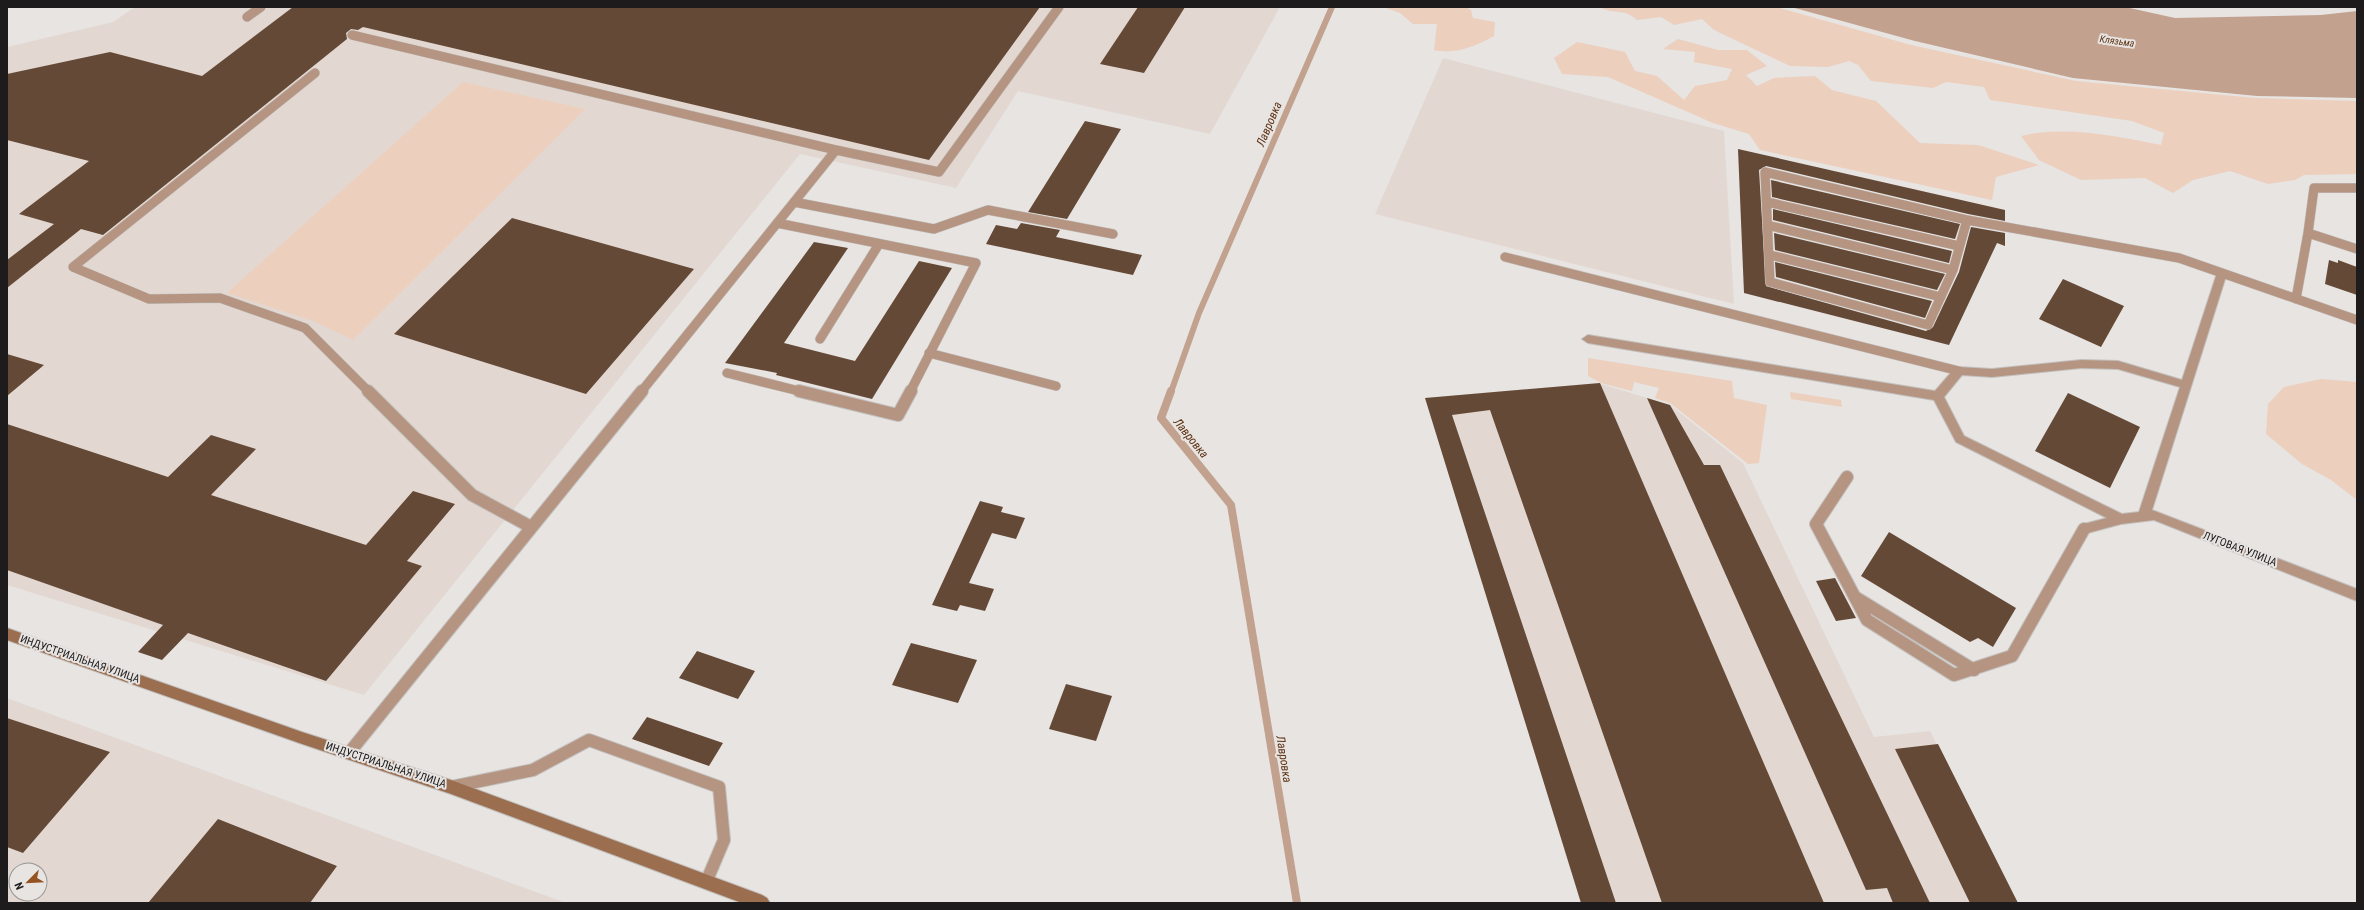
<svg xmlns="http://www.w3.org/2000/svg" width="2364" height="910" viewBox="0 0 2364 910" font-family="'Roboto Condensed',sans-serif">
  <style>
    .built { fill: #e2d8d1; fill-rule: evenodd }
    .green { fill: #eccfbd }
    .water { fill: #c2a18e }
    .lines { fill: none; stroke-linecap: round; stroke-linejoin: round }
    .stream-far1 { stroke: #c2a18e; stroke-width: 6 }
    .stream { stroke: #c2a18e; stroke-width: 8 }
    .building { fill: #654937 }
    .lane-far1-casing { stroke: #c3c0be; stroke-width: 10 }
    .lane-casing { stroke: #c3c0be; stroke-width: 14 }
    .street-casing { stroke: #c3c0be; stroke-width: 2 }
    .secondary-casing { stroke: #c3c0be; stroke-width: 2 }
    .lane-far1 { stroke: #b59581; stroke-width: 9 }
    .lane { stroke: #b59581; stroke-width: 12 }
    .street { fill: #b59581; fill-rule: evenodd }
    .secondary { fill: #9c6e50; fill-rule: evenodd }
    .labels { text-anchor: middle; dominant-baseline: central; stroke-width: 4; stroke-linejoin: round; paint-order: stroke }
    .far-water-label { font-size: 10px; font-style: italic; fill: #5e3213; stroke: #e7e4e2 }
    .street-label { font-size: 11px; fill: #1d1b1b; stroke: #e7e4e2 }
    .water-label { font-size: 12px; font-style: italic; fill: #5e3213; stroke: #e7e4e2 }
  </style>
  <rect width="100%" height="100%" fill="#e7e4e2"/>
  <path class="built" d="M 135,7 L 1280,7 L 1210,134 L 1018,91 L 956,188 L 800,154 L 364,695 L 7,585 L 7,47 L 113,22 Z
    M 1443,58 L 1724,131 L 1734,304 L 1375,214 Z
    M 1598,383 L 1670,405 L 1743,463 L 1874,737 L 1930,731 L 2018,903 L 1581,903 L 1425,398 Z
    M 7,698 L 566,903 L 7,903 ZM 16,870 L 40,870 L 40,894 L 16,894 Z"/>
  <path class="green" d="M 1383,7 L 1466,7 L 1471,10 L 1473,18 L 1495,22 L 1494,36 C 1476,46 1454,55 1434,50 L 1437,24 L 1413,24 L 1400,13 Z
    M 1599,7 L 1776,7 L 1911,45 L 2076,81 L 2255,98 L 2357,101 L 2357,174 L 2304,175 L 2295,180 L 2268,184 L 2230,171 L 2193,180 L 2173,193 L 2145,178 L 2081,180 L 2039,160 L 2021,136 C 2067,125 2116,136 2161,145 L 2164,133 L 2132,121 L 1990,100 L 1984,87 L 1946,82 L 1933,88 L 1871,81 L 1858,65 L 1849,61 L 1828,67 L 1790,66 L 1714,30 L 1702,19 L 1674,25 L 1661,17 L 1637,20 C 1624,8 1615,15 1599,7 Z
    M 1678,39 L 1718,50 L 1747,50 L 1767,66 L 1746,75 L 1757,86 L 1774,78 L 1815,76 L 1832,90 L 1876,101 L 1920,143 L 1978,145 L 2039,165 L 1996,177 L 1992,200 L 1760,150 L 1749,134 L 1713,123 L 1608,77 L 1562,74 L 1554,58 L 1577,42 L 1625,52 L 1635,71 L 1657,76 L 1684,100 L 1695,86 L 1727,80 L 1732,69 L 1694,62 L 1695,52 L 1663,49 Z
    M 463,82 L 585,109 L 353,340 L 316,322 L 227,293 Z
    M 1588,358 L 1732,381 L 1734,398 L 1767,405 L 1759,463 L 1748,464 L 1670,403 L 1655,398 L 1659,388 L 1634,382 L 1632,391 L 1601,383 L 1588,376 Z
    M 2321,379 L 2357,382 L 2357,500 L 2331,480 L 2302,464 L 2266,434 L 2268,404 L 2284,387 Z
    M 1790,392 L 1841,400 L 1842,407 L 1791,399 Z"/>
  <path class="water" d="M 1791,7 L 2125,7 L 2175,18 L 2321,15 L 2357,11 L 2357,98 L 2257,96 L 2073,78 L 1915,41 Z"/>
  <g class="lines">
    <path class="stream-far1" d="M 1171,392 L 1199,313 L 1332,7"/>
    <path class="stream" d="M 1171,391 L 1161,418 L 1231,505 L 1297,903"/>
  </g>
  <path class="building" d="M 293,7 L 1040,7 L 929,160 L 363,27 L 358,30 L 351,29 L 346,33 L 347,39 L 103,235 L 81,229 L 7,288 L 7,260 L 54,224 L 19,214 L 89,161 L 7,140 L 7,74 L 110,52 L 202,76 Z
    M 1138,7 L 1185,7 L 1144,73 L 1100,64 Z
    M 1085,121 L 1121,129 L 1067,219 L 1028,212 Z
    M 1738,149 L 2005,210 L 2005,221 L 1968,214 L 1766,166 L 1759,170 L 1766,286 L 1926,331 L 1933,327 L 1959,272 L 1971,227 L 2005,233 L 2005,246 L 1997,243 L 1949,345 L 1744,293 Z
    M 1771,180 L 1960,224 L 1955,239 L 1772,197 Z
    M 1773,209 L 1952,251 L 1949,263 L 1773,220 Z
    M 512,218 L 694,269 L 586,394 L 394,334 Z
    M 1021,223 L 1060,230 L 1056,237 L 1142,255 L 1133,275 L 986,244 L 996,225 L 1017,229 Z
    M 1774,233 L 1945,274 L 1937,290 L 1775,250 Z
    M 814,242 L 848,248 L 784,343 L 855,361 L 919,261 L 952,268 L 872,399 L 776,375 L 777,373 L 725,363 Z
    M 2329,260 L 2338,263 L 2338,260 L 2357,267 L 2357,295 L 2325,284 Z
    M 1775,262 L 1932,301 L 1925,318 L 1776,277 Z
    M 2063,279 L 2124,306 L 2101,347 L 2039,319 Z
    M 7,354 L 44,365 L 7,396 Z
    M 1600,383 L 1824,903 L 1662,903 L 1490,410 L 1452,415 L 1616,903 L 1581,903 L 1425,398 Z
    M 2068,393 L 2140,427 L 2110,488 L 2035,451 Z
    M 1647,398 L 1670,405 L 1704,465 L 1720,465 L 1930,903 L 1893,903 L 1887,888 L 1866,890 Z
    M 7,424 L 168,477 L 211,435 L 256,449 L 211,495 L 366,545 L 413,491 L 455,504 L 407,561 L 422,566 L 326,681 L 188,633 L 162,660 L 138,652 L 163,625 L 7,570 Z
    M 980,501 L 1003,507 L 1001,512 L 1025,518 L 1016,539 L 992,533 L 969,583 L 994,589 L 985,611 L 960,605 L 957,611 L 932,605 Z
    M 1889,532 L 2016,608 L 1993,647 L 1978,638 L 1970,642 L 1861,576 Z
    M 1835,578 L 1856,618 L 1836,621 L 1816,581 Z
    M 911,643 L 977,660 L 958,703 L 892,685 Z
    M 697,651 L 755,671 L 738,699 L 679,678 Z
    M 1066,684 L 1112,696 L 1096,741 L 1049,729 Z
    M 647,717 L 723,743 L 709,766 L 632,739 Z
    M 7,718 L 110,752 L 23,853 L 7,847 Z
    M 1938,744 L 2018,903 L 1970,903 L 1895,749 Z
    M 218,819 L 337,866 L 310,903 L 148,903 Z"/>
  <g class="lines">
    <g class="lane-far1-casing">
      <path id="lane-far1" d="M 247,17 L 261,7
        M 352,35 L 836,150
        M 315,73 L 73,267 L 149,299 L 220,298 L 305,328 L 369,392
        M 1765,172 L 1967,220 L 1953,270 L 1928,325 L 1770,282 Z
        M 794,202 L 934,229 L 988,210 L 1113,234
        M 1767,202 L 1959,246
        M 1967,220 L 2179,258 L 2357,320
        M 777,223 L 976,263 L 910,392
        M 1767,225 L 1953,270
        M 2308,233 L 2314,188 L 2357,188
        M 1770,255 L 1941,297
        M 1505,257 L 1959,371
        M 2296,299 L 2308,233 L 2357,249
        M 820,339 L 879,244
        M 929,353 L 1056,386
        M 727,373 L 803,392
        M 641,392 L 836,150 L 939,172 L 1059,7"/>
    </g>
    <g class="lane-casing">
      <path id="lane" d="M 368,391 L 472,495 L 531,527
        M 799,391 L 898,415 L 911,391
        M 1847,477 L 1816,524 L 1867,620 L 1954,675 L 2012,656 L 2084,529
        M 1855,597 L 1974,670
        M 349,753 L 642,391
        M 451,787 L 533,770 L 589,740 L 719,787 L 724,840 L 707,880"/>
    </g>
    <g class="street-casing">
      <path id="street" d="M 2222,269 L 2227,273 L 2152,510 L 2357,589 L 2357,601 L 2154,520 L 2121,524 L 2084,534 L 2080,533 L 2078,529 L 2080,525 L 2107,518 L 1956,442 L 1934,400 L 1588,343 L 1582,339 L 1588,335 L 1935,391 L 1955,368 L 1959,367 L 1992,369 L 2081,360 L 2118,361 L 2182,380 L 2217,273 ZM 2081,368 L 2118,369 L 2180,387 L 2139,512 L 2122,514 L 1964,436 L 1944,397 L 1962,375 L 1992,377 Z"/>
    </g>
    <g class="secondary-casing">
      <path id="secondary" d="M 7,628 L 302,732 L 451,780 L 762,895 L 767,898 L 770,903 L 742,903 L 451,794 L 302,744 L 7,640 Z"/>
    </g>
    <use href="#lane-far1" class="lane-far1"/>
    <use href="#lane" class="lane"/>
    <use href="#street" class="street"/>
    <use href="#secondary" class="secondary"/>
  </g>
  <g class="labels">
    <g class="far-water-label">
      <text transform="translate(2117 41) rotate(8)">Клязьма</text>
    </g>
    <g class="street-label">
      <text transform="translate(2240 549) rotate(21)">ЛУГОВАЯ УЛИЦА</text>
      <text transform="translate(80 659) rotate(19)">ИНДУСТРИАЛЬНАЯ УЛИЦА</text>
      <text transform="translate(386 765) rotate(18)">ИНДУСТРИАЛЬНАЯ УЛИЦА</text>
    </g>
    <g class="water-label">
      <text transform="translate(1269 124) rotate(-67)">Лавровка</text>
      <text transform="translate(1191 438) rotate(51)">Лавровка</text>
      <text transform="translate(1284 759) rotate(81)">Лавровка</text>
    </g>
  </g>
  <rect width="2364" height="910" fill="none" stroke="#1d1b1b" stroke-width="16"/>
  <g transform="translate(28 882) rotate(246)"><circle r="19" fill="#e7e4e2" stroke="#969492"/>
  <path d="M0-3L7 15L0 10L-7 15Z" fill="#955322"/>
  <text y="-6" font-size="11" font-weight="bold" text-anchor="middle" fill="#1d1b1b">N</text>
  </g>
</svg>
